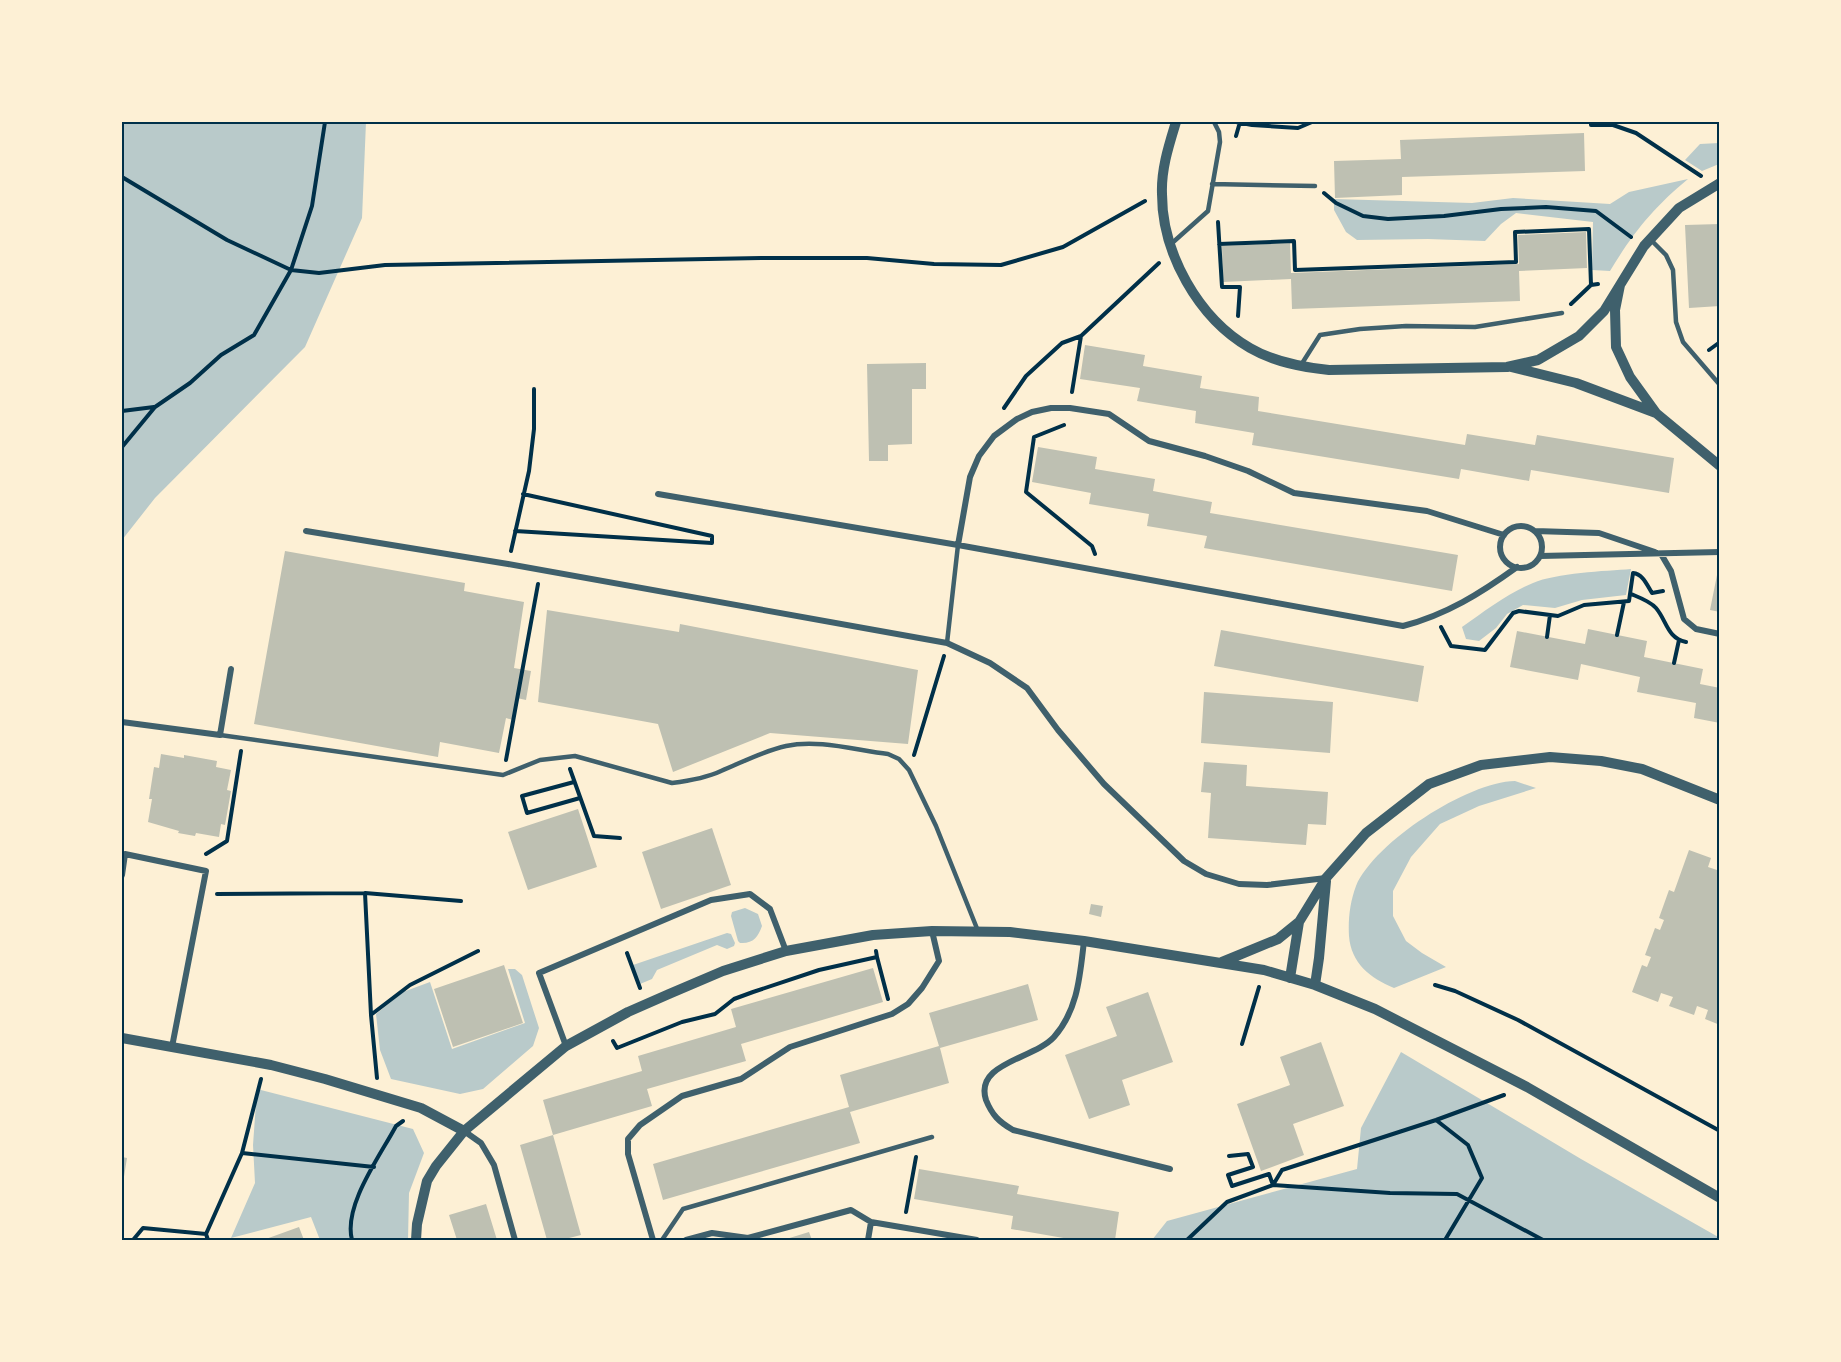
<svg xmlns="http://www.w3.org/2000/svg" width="1841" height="1362" viewBox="0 0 1841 1362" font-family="'DM Sans',sans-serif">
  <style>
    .green { fill: #b9caca }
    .building { fill: #bec0b2 }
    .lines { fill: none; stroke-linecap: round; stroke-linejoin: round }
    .path { stroke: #003049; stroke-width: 4 }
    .service { stroke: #3f606c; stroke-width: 4.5 }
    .minor { stroke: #3f606c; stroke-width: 6 }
    .tertiary { stroke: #3f606c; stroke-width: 10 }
    .neatline { fill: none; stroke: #003049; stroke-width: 2 }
  </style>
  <rect width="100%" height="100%" fill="#fdf0d5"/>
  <path class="green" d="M 122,122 L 366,122 L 362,218 L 305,347 L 155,498 L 122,540 Z
    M 1719,143 L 1719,164 L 1702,171 L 1685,160 L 1700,144 Z
    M 1688,179 C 1653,208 1633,233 1610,271 L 1592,270 L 1593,222 L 1516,213 L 1501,224 L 1485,241 L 1428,239 L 1357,240 L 1346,232 L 1334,210 L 1334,199 L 1472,203 L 1513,198 L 1610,204 L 1629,192 Z
    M 1631,569 L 1626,595 L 1582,600 L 1555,608 L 1523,605 L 1507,614 L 1496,628 L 1479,641 L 1466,639 L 1462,627 C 1485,611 1508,593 1533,583 C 1556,573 1605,571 1631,569 Z
    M 1515,781 L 1536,788 L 1479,806 L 1440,824 L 1411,857 L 1393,891 L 1393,916 L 1406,941 L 1422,953 L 1446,967 L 1394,988 C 1370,978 1351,963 1349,936 C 1348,919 1350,902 1356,886 C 1375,842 1467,782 1515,781 Z
    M 745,908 L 758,914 L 762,926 C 758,937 753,944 740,943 L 738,941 L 731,916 L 732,912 Z
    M 727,933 L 731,934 L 735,943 L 734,946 L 727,949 L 717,945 L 657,970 L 652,979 L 640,984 L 633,965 Z
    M 508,969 L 515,969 L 522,975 L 539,1028 L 533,1046 L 483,1089 L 460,1094 L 391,1079 L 380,1050 L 376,1014 L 403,992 L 430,982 L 452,1049 L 525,1023 Z
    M 1401,1052 L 1581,1159 L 1720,1238 L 1719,1240 L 1152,1240 L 1167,1221 L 1357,1169 L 1361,1128 Z
    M 257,1089 L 413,1129 L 424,1153 L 409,1193 L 408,1240 L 320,1240 L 311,1217 L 231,1238 L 255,1183 L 253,1145 Z"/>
  <path class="building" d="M 1584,133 L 1585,171 L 1402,177 L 1402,195 L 1335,198 L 1334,161 L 1401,159 L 1400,140 Z
    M 1720,224 L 1720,306 L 1689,308 L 1685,225 Z
    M 1586,232 L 1587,268 L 1519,271 L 1520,301 L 1292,309 L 1291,279 L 1223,282 L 1222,246 L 1290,243 L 1291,273 L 1519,264 L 1518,235 Z
    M 1085,345 L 1145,355 L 1143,366 L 1202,376 L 1200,388 L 1259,397 L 1258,411 L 1465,445 L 1467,434 L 1535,445 L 1537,435 L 1674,458 L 1669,493 L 1531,470 L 1529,481 L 1461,469 L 1459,479 L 1252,445 L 1254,433 L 1195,423 L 1196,411 L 1137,401 L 1140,388 L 1080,379 Z
    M 926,363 L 926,389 L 912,389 L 912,444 L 888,445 L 888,461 L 869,461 L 867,364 Z
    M 1038,447 L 1097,457 L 1095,469 L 1155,479 L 1153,491 L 1212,502 L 1210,513 L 1458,555 L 1452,591 L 1204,548 L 1207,536 L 1147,526 L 1149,514 L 1089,504 L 1091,493 L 1032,482 Z
    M 285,551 L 465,583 L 464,591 L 524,602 L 514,668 L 531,671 L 526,700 L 517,698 L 513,720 L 506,718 L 499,753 L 440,742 L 438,757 L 254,724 Z
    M 1717,575 L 1720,575 L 1720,612 L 1710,610 Z
    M 547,610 L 679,632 L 680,624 L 918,670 L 908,744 L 770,733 L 673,772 L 658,724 L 538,702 Z
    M 1588,629 L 1647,641 L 1644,657 L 1703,669 L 1700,684 L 1720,688 L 1720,723 L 1694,718 L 1696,703 L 1637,692 L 1640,677 L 1581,664 L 1578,680 L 1510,667 L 1517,631 L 1585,644 Z
    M 1221,630 L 1424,666 L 1418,702 L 1214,666 Z
    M 1204,692 L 1333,702 L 1330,753 L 1201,743 Z
    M 161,754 L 184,758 L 184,755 L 217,761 L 216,767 L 231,770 L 227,790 L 231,791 L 225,825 L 221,824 L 219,837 L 196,833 L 195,836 L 178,833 L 179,831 L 148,822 L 152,799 L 149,799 L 154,767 L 159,768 Z
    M 1204,762 L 1247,765 L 1246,786 L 1328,792 L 1326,825 L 1308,824 L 1306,845 L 1208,838 L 1211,793 L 1201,792 Z
    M 578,809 L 597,867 L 528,890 L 508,832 Z
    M 712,828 L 731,885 L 661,909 L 642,852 Z
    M 1689,850 L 1711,858 L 1708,867 L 1720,871 L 1720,1025 L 1705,1019 L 1708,1010 L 1697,1006 L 1694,1015 L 1669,1006 L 1673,997 L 1661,993 L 1658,1002 L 1632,992 L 1642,965 L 1647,967 L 1651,957 L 1645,955 L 1655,928 L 1660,930 L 1664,920 L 1659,918 L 1669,890 L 1674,892 Z
    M 1091,904 L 1103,906 L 1101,917 L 1089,914 Z
    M 504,965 L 523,1023 L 453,1047 L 434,989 Z
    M 873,968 L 883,1002 L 741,1044 L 746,1061 L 647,1089 L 652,1106 L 553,1135 L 543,1100 L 642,1071 L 638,1056 L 736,1027 L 731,1009 Z
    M 1028,984 L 1038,1020 L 940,1048 L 949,1083 L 850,1112 L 860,1143 L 663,1200 L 653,1164 L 849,1107 L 840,1075 L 939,1046 L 929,1013 Z
    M 1148,992 L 1173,1062 L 1122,1080 L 1130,1105 L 1089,1119 L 1065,1055 L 1117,1036 L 1106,1007 Z
    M 1321,1042 L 1344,1106 L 1293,1124 L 1304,1155 L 1261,1171 L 1237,1104 L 1290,1085 L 1280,1057 Z
    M 553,1135 L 581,1235 L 561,1240 L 547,1240 L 520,1145 Z
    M 122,1157 L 127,1158 L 123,1183 L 122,1183 Z
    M 919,1169 L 1019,1186 L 1017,1194 L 1119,1212 L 1115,1240 L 1075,1240 L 1011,1229 L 1013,1216 L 914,1199 Z
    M 486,1204 L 497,1240 L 457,1240 L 449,1215 Z
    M 299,1227 L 304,1240 L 263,1240 Z
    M 809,1232 L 812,1240 L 783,1240 Z"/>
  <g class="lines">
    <path class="path" d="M 1236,122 L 1252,125 L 1298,128 L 1312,122
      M 1591,122 L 1591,125 L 1613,125 L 1636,133 L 1701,176
      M 1236,136 L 1240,122
      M 122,177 L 227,240 L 291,270 L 319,273 L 385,265 L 761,258 L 867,258 L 934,264 L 1001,265 L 1063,247 L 1145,201
      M 1324,193 L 1336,203 L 1363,216 L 1388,219 L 1444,216 L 1501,209 L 1546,207 L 1596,211 L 1631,237
      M 1218,222 L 1222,287 L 1240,287 L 1238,316
      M 1219,244 L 1294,241 L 1295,270 L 1516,262 L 1515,232 L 1589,229 L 1591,285
      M 1571,304 L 1591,285 L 1598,284
      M 1709,350 L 1720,342
      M 1072,392 L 1081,336
      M 1004,408 L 1026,376 L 1062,343 L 1081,336 L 1159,263
      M 122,411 L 154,407
      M 1064,425 L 1034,437 L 1026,492 L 1092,546 L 1095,554
      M 122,447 L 155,407 L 190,383 L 221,355 L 254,335 L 291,270 L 312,206 L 325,122
      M 515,531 L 712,543 L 712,536 L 523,494
      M 511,551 L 529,471 L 534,429 L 534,389
      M 1631,594 C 1638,597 1650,601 1656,608 C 1667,621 1667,638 1686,642
      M 1441,627 L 1451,646 L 1485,650 L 1513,613 L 1519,611 L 1558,616 L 1584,605 L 1629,601 L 1633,573 C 1643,574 1647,585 1652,593 L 1663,591
      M 1617,635 L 1624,602
      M 1547,637 L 1550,615
      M 1674,663 L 1679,640
      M 914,755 L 944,656
      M 506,760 L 538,584
      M 570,769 L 594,836 L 620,838
      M 574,782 L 522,796 L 527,813 L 580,798
      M 206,854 L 227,841 L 241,751
      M 365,893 L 371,1015 L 377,1078
      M 217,894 L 365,893 L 461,901
      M 627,953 L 640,988
      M 877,957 L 888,999
      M 1435,985 L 1455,991 L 1518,1020 L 1720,1131
      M 372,1014 L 410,985 L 478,951
      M 613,1041 L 617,1048 L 682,1022 L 715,1014 L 734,999 L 753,992 L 819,970 L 877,957 L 876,951
      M 1242,1044 L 1259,987
      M 1436,1120 L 1468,1145 L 1482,1178 L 1445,1240
      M 242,1153 L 374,1167
      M 1229,1156 L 1248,1154 L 1253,1167 L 1228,1175 L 1232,1186 L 1269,1174 L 1273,1185 L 1390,1193 L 1457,1194 L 1543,1240
      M 906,1212 L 916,1157
      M 206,1234 L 242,1153 L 261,1079
      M 133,1240 L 143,1228 L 206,1234 L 208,1240
      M 352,1240 C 343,1206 380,1156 396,1126 L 403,1121
      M 1187,1240 L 1227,1202 L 1273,1185 L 1282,1170 L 1436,1120 L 1504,1095"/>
    <path class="service" d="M 1212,184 L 1315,186
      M 1650,239 L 1666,255 L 1673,270 L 1676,322 L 1683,342 L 1720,385
      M 1171,244 L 1208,211 L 1220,142 L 1219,132 L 1214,122
      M 1301,365 L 1320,335 L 1360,329 L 1406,326 L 1475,327 L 1562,313
      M 947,643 L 958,545
      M 220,735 L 503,775 L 540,760 L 575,756 L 672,783 C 688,781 706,778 721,771 C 743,762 763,751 786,746 C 818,739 855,750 888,754 L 899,759 L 909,770 L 936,826 L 978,931
      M 662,1240 L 683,1209 L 932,1137"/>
    <path class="minor" d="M 658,494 L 958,545 L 1403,626 C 1446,615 1481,593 1517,567
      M1500 547a21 21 0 1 1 42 0a21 21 0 1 1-42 0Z
      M 306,531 L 508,564 L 947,643 L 990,663 L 1027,688 L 1058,730 L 1104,784 L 1184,861 L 1206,874 L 1239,884 L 1267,885 L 1326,878
      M 1535,531 L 1599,533 L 1655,552
      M 958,545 L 970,477 L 979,456 L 994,436 L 1017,419 L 1032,412 L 1051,408 L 1070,408 L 1109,414 L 1149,441 L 1205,456 L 1248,471 L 1294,493 L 1427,511 L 1504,535
      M 1661,554 L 1671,571 L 1684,619 L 1696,629 L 1720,634
      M 1540,556 L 1720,552
      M 122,722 L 220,735 L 231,669
      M 122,875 L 125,854 L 206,871 L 172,1047
      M 1084,941 C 1080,975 1078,1010 1054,1037 C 1034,1059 974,1063 986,1100 C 992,1115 999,1122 1013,1130 L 1170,1169
      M 566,1046 L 539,973 L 711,900 L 750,894 L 770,909 L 786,951
      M 464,1131 L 481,1143 L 494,1165 L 515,1240
      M 653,1240 L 628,1154 L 628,1139 L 640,1125 L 682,1096 L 741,1079 L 790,1047 L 892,1014 L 908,1004 L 922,988 L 939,961 L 932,931
      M 686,1240 L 712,1233 L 748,1238 L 851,1210 L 871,1222 L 977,1240
      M 868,1240 L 871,1222"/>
    <path class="tertiary" d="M 1176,122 C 1169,145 1161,169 1162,194 C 1162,253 1198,318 1250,348 C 1274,362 1302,367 1329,370 L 1507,367 L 1538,360 L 1579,336 L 1604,311 L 1620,285
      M 1720,183 L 1679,208 L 1644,246 L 1620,285 L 1615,310 L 1616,347 L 1630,377 L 1656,413 L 1720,466
      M 1511,367 L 1576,383 L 1656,413
      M 1222,962 L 1278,939 L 1299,922 L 1326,878 L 1366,833 L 1429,784 L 1481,765 L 1550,757 L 1601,761 L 1642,769 L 1720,800
      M 1290,978 L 1299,922
      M 1315,985 L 1319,958 L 1326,881
      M 122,1038 L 271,1065 L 325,1079 L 421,1108 L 464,1131
      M 416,1240 L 417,1224 L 427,1181 L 436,1166 L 464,1131 L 566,1046 L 628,1012 L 669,994 L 723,971 L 786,951 L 873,935 L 932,931 L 1010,932 L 1084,941 L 1264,970 L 1315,985 L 1375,1009 L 1527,1087 L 1720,1198"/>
  </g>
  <rect width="1841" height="1362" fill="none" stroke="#fdf0d5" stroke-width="246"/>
  <rect x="123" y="123" width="1595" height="1116" class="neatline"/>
</svg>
